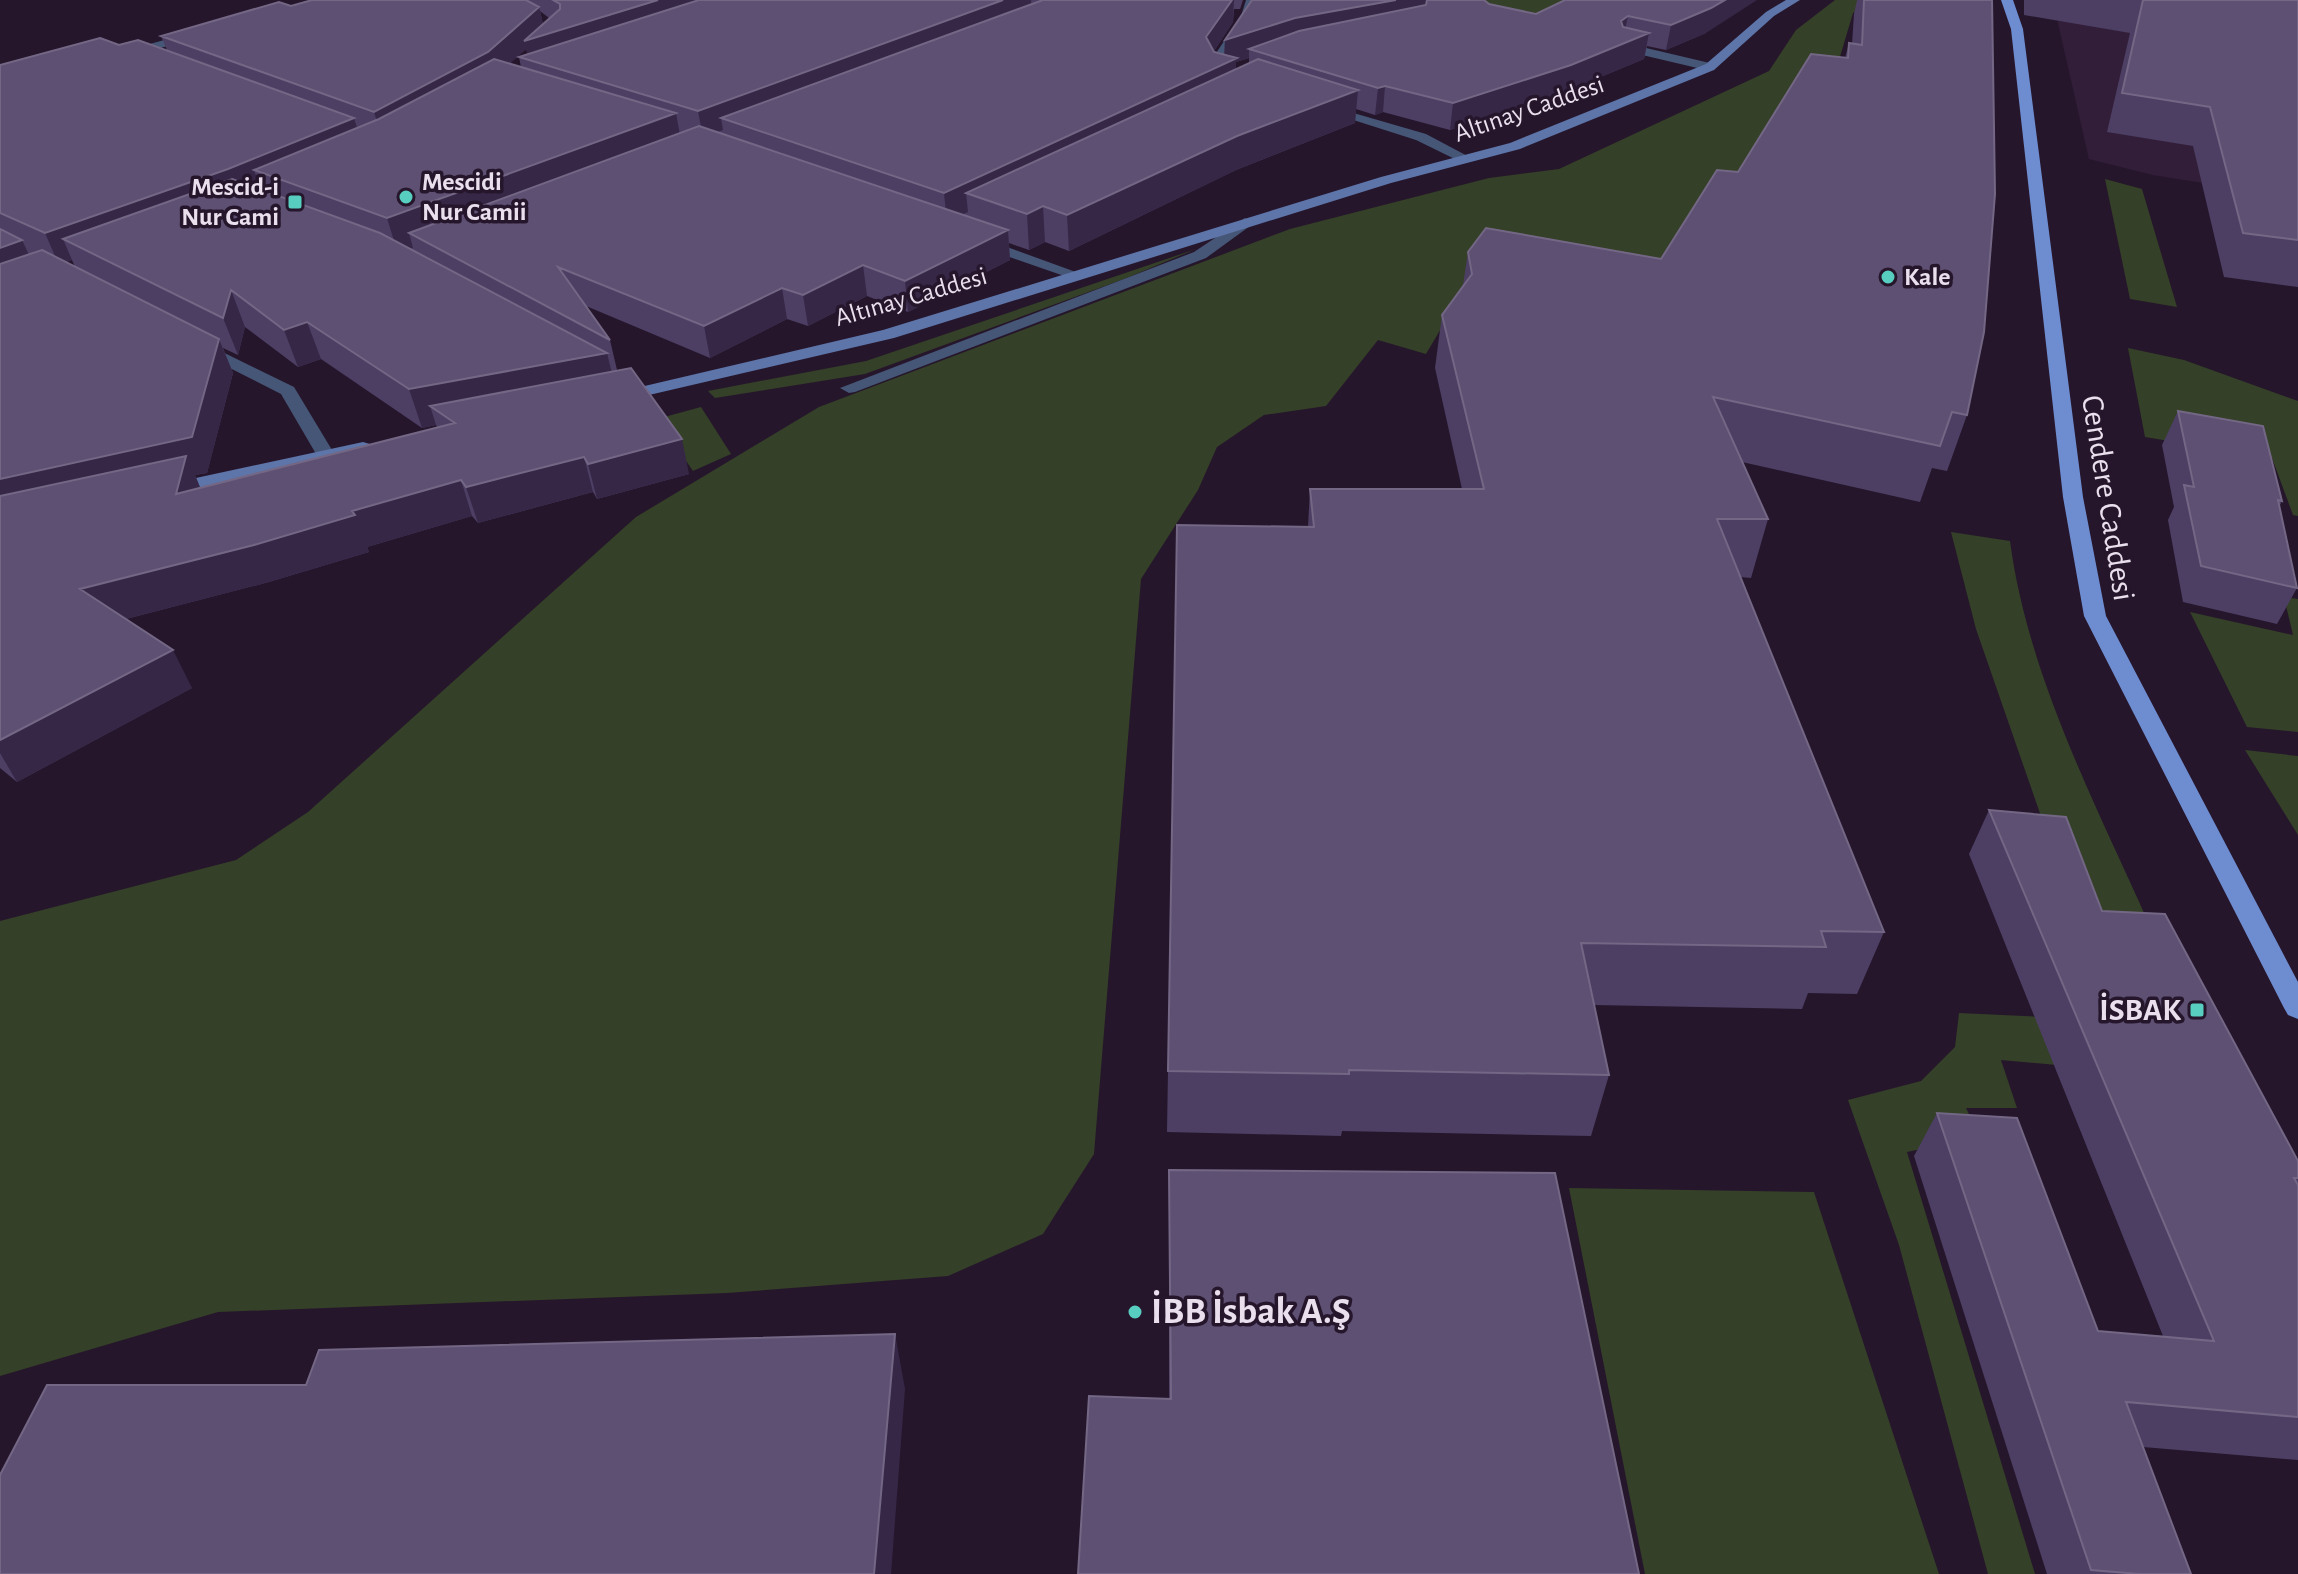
<svg xmlns="http://www.w3.org/2000/svg" width="2298" height="1574" viewBox="0 0 2298 1574" font-family="'Alegreya Sans',sans-serif">
  <style>
    .built { fill: #321e39 }
    .green { fill: #344027 }
    .lines { fill: none; stroke-linecap: round; stroke-linejoin: round }
    .street { fill: #465676; fill-rule: evenodd }
    .secondary { fill: #5d75a9; fill-rule: evenodd }
    .primary { fill: #6e8dd0; fill-rule: evenodd }
    .wall { fill: #4c3f63; fill-rule: evenodd }
    .shaded-wall { fill: #362747 }
    .building { fill: #5d5072; stroke: #736785; stroke-width: 2 }
    .poi-dot { fill: #58cec0; stroke: #26162c; stroke-width: 3 }
    .labels { text-anchor: middle; dominant-baseline: central; stroke-width: 7; stroke-linejoin: round; paint-order: stroke }
    .far-street-label { font-size: 26px; fill: #e9dfed; stroke: #26162c }
    .far-poi-label { font-size: 26px; font-weight: bold; fill: #e9dfed; stroke: #26162c; text-anchor: start }
    .street-label { font-size: 32px; fill: #e9dfed; stroke: #26162c }
    .poi-label { font-size: 32px; font-weight: bold; fill: #e9dfed; stroke: #26162c; text-anchor: end }
    .near-poi-label { font-size: 38px; font-weight: bold; fill: #e9dfed; stroke: #26162c; text-anchor: start }
  </style>
  <rect width="100%" height="100%" fill="#26162c"/>
  <path class="built" d="M 2058,0 L 2298,0 L 2298,198 L 2153,175 L 2089,159 L 2058,23 Z"/>
  <path class="green" d="M 1436,0 L 1599,0 L 1549,18 Z
    M 1835,0 L 1873,0 L 1853,13 L 1828,97 L 1742,180 L 1630,302 L 1475,271 L 1426,354 L 1378,340 L 1326,406 L 1264,415 L 1217,447 L 1198,490 L 1141,579 L 1094,1154 L 1043,1234 L 948,1276 L 727,1293 L 218,1312 L 0,1376 L 0,921 L 236,860 L 308,812 L 636,517 L 819,407 L 1290,229 L 1489,178 L 1559,169 L 1769,71 L 1796,30 Z
    M 2105,179 L 2142,189 L 2177,307 L 2130,299 Z
    M 1196,249 L 1124,279 L 865,374 L 715,398 L 708,391 L 866,361 Z
    M 2128,348 L 2184,360 L 2298,401 L 2298,516 L 2293,515 L 2272,458 L 2145,437 Z
    M 701,407 L 731,454 L 693,471 L 657,419 Z
    M 1951,532 L 2010,541 C 2029,684 2103,817 2160,949 L 2085,943 L 1976,629 Z
    M 2284,597 L 2298,599 L 2298,732 L 2247,727 L 2190,612 L 2293,635 Z
    M 2245,750 L 2298,756 L 2298,835 Z
    M 1959,1013 L 2168,1023 L 2113,1070 L 2001,1060 L 2017,1108 L 1966,1108 L 1988,1153 L 1926,1148 L 1907,1152 L 2035,1574 L 1988,1574 L 1899,1245 L 1848,1100 L 1921,1081 L 1955,1047 Z
    M 1569,1188 L 1814,1192 L 1939,1574 L 1645,1574 Z"/>
  <g class="lines">
    <path class="street" d="M 1246,0 L 1258,0 L 1253,16 L 1220,65 L 1234,76 C 1225,85 1213,74 1208,65 L 1241,16 Z
      M 197,31 L 201,32 L 201,38 L 123,57 L 117,53 Z
      M 1625,43 L 1714,64 L 1716,67 L 1710,71 L 1621,50 L 1619,47 Z
      M 1319,103 L 1426,134 L 1475,160 L 1463,163 L 1416,140 L 1319,109 Z
      M 1245,218 L 1253,223 L 1250,226 L 1206,258 L 855,392 L 849,393 L 840,388 L 1194,252 Z
      M 975,239 L 985,239 L 1084,275 L 1070,278 L 975,245 Z
      M 200,341 L 294,387 L 335,455 L 333,459 L 319,459 L 281,394 L 194,350 L 194,342 Z"/>
    <path class="secondary" d="M 1786,0 L 1800,0 L 1774,16 L 1714,70 L 1520,149 L 1391,183 L 894,338 L 619,402 L 610,397 L 619,392 L 883,330 L 1381,177 L 1510,143 L 1706,64 L 1766,12 Z
      M 363,442 L 370,444 L 370,452 L 168,496 L 158,490 L 168,484 Z"/>
    <path class="primary" d="M 2001,0 L 2013,0 L 2023,29 L 2083,497 L 2106,616 L 2298,982 L 2298,1019 L 2288,1015 L 2284,1008 L 2084,616 L 2063,497 L 2011,29 Z"/>
  </g>
  <path class="wall" d="M 312,0 L 1243,0 L 1240,9 L 1234,9 L 1233,22 L 1214,51 L 1224,55 L 1225,40 L 1489,4 L 1536,14 L 1565,0 L 1706,33 L 1666,50 L 1647,46 L 1644,59 L 1567,91 L 1450,130 L 1383,112 L 1375,115 L 1356,109 L 1355,123 L 1236,170 L 1069,251 L 1045,242 L 1029,250 L 1009,243 L 1010,260 L 908,312 L 867,296 L 808,326 L 787,319 L 710,358 L 586,306 L 610,340 L 617,370 L 689,474 L 597,499 L 593,492 L 478,523 L 472,516 L 367,547 L 369,552 L 269,582 L 126,619 L 192,688 L 17,782 L 0,768 L 0,65 L 119,45 L 167,50 L 161,36 L 291,6 ZM 540,11 L 549,18 L 543,24 ZM 526,49 L 528,54 L 519,57 L 521,67 L 509,64 ZM 1249,58 L 1249,63 L 1236,69 L 1236,62 ZM 72,260 L 75,267 L 66,262 ZM 245,327 L 298,367 L 321,359 L 422,428 L 436,425 L 437,427 L 200,488 L 195,475 L 207,473 L 233,373 L 223,348 L 238,355 Z
    M 1857,0 L 1992,0 L 1967,415 L 1947,471 L 1932,468 L 1920,502 L 1742,462 L 1768,519 L 1751,578 L 1740,577 L 1884,932 L 1857,994 L 1808,993 L 1802,1009 L 1594,1005 L 1609,1075 L 1591,1136 L 1342,1131 L 1341,1136 L 1167,1132 L 1177,525 L 1308,527 L 1310,489 L 1462,489 L 1435,368 L 1442,315 L 1463,285 L 1468,252 L 1661,259 L 1738,172 L 1845,58 L 1849,43 L 1852,44 L 1854,14 Z
    M 2024,0 L 2298,0 L 2298,287 L 2224,277 L 2193,146 L 2107,132 L 2130,33 L 2024,15 Z
    M 2178,411 L 2282,501 L 2279,507 L 2297,588 L 2277,624 L 2183,602 L 2168,520 L 2174,507 L 2162,445 Z
    M 1989,810 L 2102,911 L 2298,1161 L 2298,1460 L 2143,1447 L 2191,1574 L 2047,1574 L 1914,1156 L 1937,1113 L 2098,1331 L 2163,1336 L 1969,854 Z
    M 1169,1170 L 1639,1574 L 1169,1399 Z"/>
  <path class="shaded-wall" d="M 658,0 L 740,0 L 529,60 L 526,49 L 494,78 L 382,139 L 374,112 L 539,7 L 545,32 Z
    M 1003,0 L 1031,0 L 1032,14 L 721,118 L 723,130 L 703,138 L 698,111 Z
    M 1232,0 L 1234,0 L 1233,22 L 1206,63 L 1206,37 Z
    M 1396,0 L 1427,0 L 1425,19 L 1249,49 L 1249,58 L 1236,62 L 1236,85 L 966,193 L 968,212 L 947,222 L 944,193 L 1224,64 L 1225,40 L 1295,18 Z
    M 1725,0 L 1757,0 L 1706,33 L 1666,50 L 1671,25 Z
    M 1628,16 L 1623,40 L 1621,21 Z
    M 1649,33 L 1644,59 L 1567,91 L 1450,130 L 1453,103 Z
    M 1385,86 L 1383,112 L 1375,115 L 1378,88 Z
    M 1358,90 L 1355,123 L 1236,170 L 1069,251 L 1067,215 L 1237,136 Z
    M 676,113 L 682,146 L 409,233 L 413,248 L 398,254 L 387,218 Z
    M 354,118 L 363,147 L 254,170 L 261,190 L 63,239 L 72,260 L 59,265 L 45,233 Z
    M 1043,206 L 1045,242 L 1029,250 L 1027,214 Z
    M 1008,230 L 1010,260 L 908,312 L 905,281 Z
    M 22,240 L 37,272 L 0,286 L 0,248 Z
    M 863,265 L 867,296 L 808,326 L 803,295 Z
    M 782,288 L 787,319 L 710,358 L 704,326 Z
    M 231,290 L 245,327 L 238,355 L 223,318 Z
    M 307,322 L 321,359 L 298,367 L 284,330 Z
    M 219,339 L 233,373 L 207,473 L 195,475 L 202,492 L 0,519 L 0,479 Z
    M 607,353 L 616,390 L 430,406 L 436,425 L 422,428 L 409,389 Z
    M 682,439 L 689,474 L 597,499 L 588,464 Z
    M 584,457 L 593,492 L 478,523 L 466,487 Z
    M 461,480 L 472,516 L 367,547 L 369,552 L 269,582 L 99,626 L 80,589 Z
    M 173,650 L 192,688 L 17,782 L 0,753 L 0,740 Z
    M 895,1334 L 905,1389 L 891,1574 L 874,1574 Z"/>
  <path class="building" d="M 312,0 L 526,0 L 539,7 L 488,52 L 374,112 L 161,36 L 279,2 L 291,6 Z
    M 553,0 L 658,0 L 524,41 L 560,9 L 560,4 Z
    M 699,0 L 1003,0 L 698,111 L 519,57 Z
    M 1043,0 L 1232,0 L 1206,37 L 1214,52 L 1237,58 L 944,193 L 721,118 Z
    M 1252,0 L 1396,0 L 1295,18 L 1225,40 Z
    M 1427,0 L 1484,0 L 1489,4 L 1536,14 L 1565,0 L 1725,0 L 1711,8 L 1671,25 L 1628,16 L 1621,21 L 1623,27 L 1649,33 L 1571,65 L 1453,103 L 1385,86 L 1378,88 L 1249,49 L 1299,31 L 1426,5 Z
    M 1864,0 L 1992,0 L 1995,194 L 1984,332 L 1967,415 L 1952,412 L 1940,446 L 1713,397 L 1768,519 L 1717,519 L 1884,932 L 1821,931 L 1826,947 L 1581,943 L 1609,1075 L 1349,1070 L 1349,1074 L 1168,1071 L 1177,525 L 1314,527 L 1310,489 L 1484,489 L 1442,315 L 1472,274 L 1468,252 L 1486,228 L 1661,259 L 1717,170 L 1738,172 L 1811,54 L 1848,58 L 1849,43 L 1862,45 Z
    M 2143,0 L 2298,0 L 2298,240 L 2243,233 L 2210,107 L 2122,93 Z
    M 100,38 L 119,45 L 138,40 L 354,118 L 228,169 L 45,233 L 0,213 L 0,65 Z
    M 494,59 L 676,113 L 387,218 L 254,170 L 379,119 Z
    M 1258,59 L 1358,90 L 1237,136 L 1067,215 L 1043,206 L 1027,214 L 966,193 Z
    M 699,126 L 1008,230 L 905,281 L 863,265 L 803,295 L 782,288 L 704,326 L 558,267 L 610,340 L 409,233 Z
    M 232,179 L 380,233 L 607,353 L 409,389 L 307,322 L 284,330 L 231,290 L 223,318 L 63,239 Z
    M 0,229 L 22,240 L 0,248 Z
    M 42,250 L 219,339 L 192,437 L 0,479 L 0,264 Z
    M 631,368 L 682,439 L 588,464 L 584,457 L 466,487 L 461,480 L 352,511 L 355,515 L 254,545 L 80,589 L 173,650 L 0,740 L 0,496 L 186,456 L 176,494 L 455,423 L 430,406 Z
    M 2178,411 L 2263,426 L 2282,501 L 2278,500 L 2297,588 L 2201,566 L 2184,485 L 2194,487 Z
    M 1989,810 L 2066,817 L 2102,911 L 2165,914 L 2298,1161 L 2298,1178 L 2294,1178 L 2298,1185 L 2298,1417 L 2126,1402 L 2191,1574 L 2139,1574 L 2091,1570 L 1937,1113 L 2017,1118 L 2098,1331 L 2214,1341 Z
    M 1169,1170 L 1555,1173 L 1639,1574 L 1078,1574 L 1089,1396 L 1171,1399 Z
    M 895,1334 L 874,1574 L 0,1574 L 0,1475 L 47,1385 L 306,1385 L 319,1350 Z"/>
  <g class="poi-dot">
    <circle cx="406" cy="197" r="8"/>
    <rect x="287" y="194" width="16" height="16" rx="4"/>
    <circle cx="1888" cy="277" r="8"/>
    <rect x="2189" y="1002" width="16" height="16" rx="4"/>
    <circle cx="1135" cy="1312" r="8"/>
  </g>
  <g class="labels">
    <g class="far-street-label">
      <text transform="translate(1529 109) rotate(-19)">Altınay Caddesi</text>
      <text transform="translate(911 297) rotate(-16)">Altınay Caddesi</text>
    </g>
    <g class="far-poi-label">
      <text x="422" y="182">Mescidi<tspan x="422" dy="30">Nur Camii</tspan></text>
      <text x="279" y="187" text-anchor="end">Mescid-i<tspan x="279" dy="30">Nur Cami</tspan></text>
      <text x="1904" y="277">Kale</text>
    </g>
    <g class="street-label">
      <text transform="translate(2108 498) rotate(81)">Cendere Caddesi</text>
    </g>
    <g class="poi-label">
      <text x="2181" y="1010">İSBAK</text>
    </g>
    <g class="near-poi-label">
      <text x="1151" y="1312">İBB İsbak A.Ş</text>
    </g>
  </g>
</svg>
